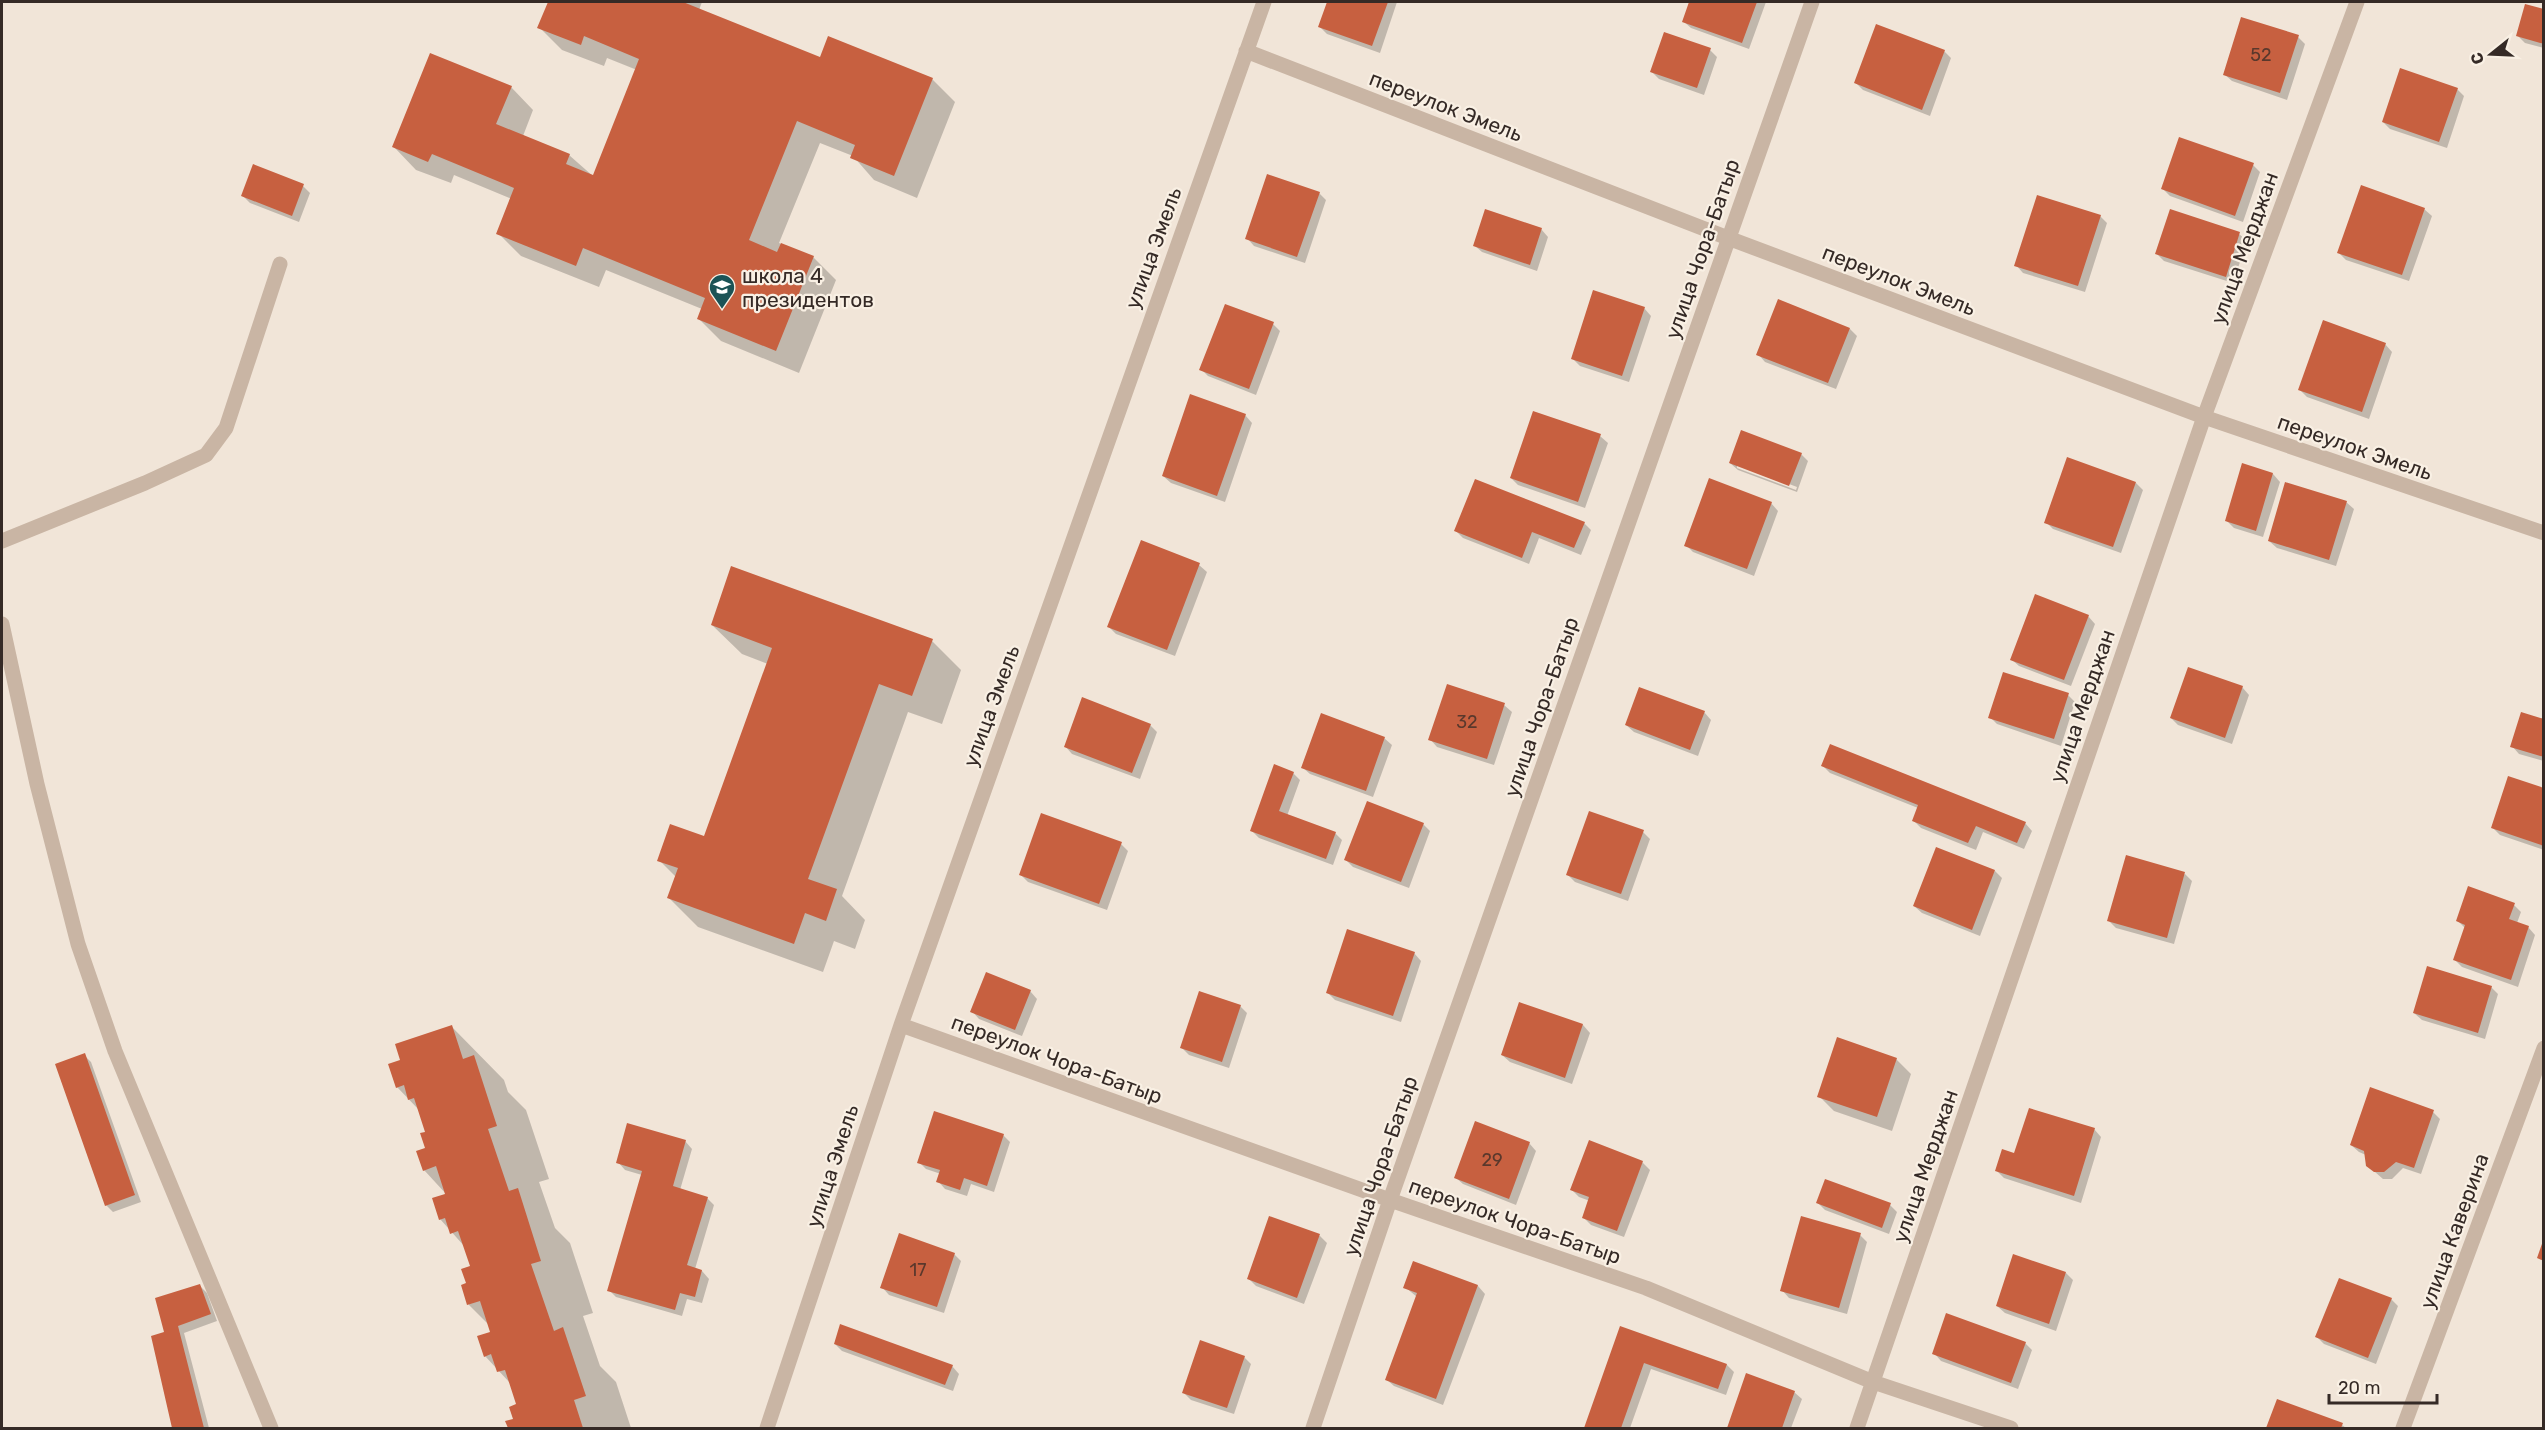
<svg xmlns="http://www.w3.org/2000/svg" width="2545" height="1430" viewBox="0 0 2545 1430" font-family="Rubik,sans-serif">
  <style>
    .shadow { fill: #0003; fill-rule: evenodd }
    .building { fill: #c76040 }
    .lines { fill: none; stroke-linecap: round; stroke-linejoin: round }
    .minor { stroke: #c9b5a4; stroke-width: 15 }
    .labels { text-anchor: middle; dominant-baseline: central; stroke-width: 4.5; stroke-linejoin: round; paint-order: stroke }
    .number-label { font-size: 18px; fill: #5a382c }
    .street-label { font-size: 21px; fill: #352a26; stroke: #f9f0e4 }
    .poi-label { font-size: 21px; fill: #352a26; stroke: #f9f0e4; text-anchor: start }
  </style>
  <rect width="100%" height="100%" fill="#f1e5d8"/>
  <path class="shadow" d="M 549,2 L 702,2 L 699,10 L 820,59 L 932,79 L 955,102 L 917,198 L 874,180 L 853,156 L 820,143 L 779,243 L 813,257 L 836,280 L 799,373 L 721,341 L 698,318 L 702,309 L 606,270 L 599,287 L 521,256 L 498,233 L 512,199 L 454,175 L 451,183 L 416,170 L 394,147 L 511,87 L 533,110 L 523,136 L 569,155 L 594,177 L 637,70 L 607,58 L 604,66 L 562,50 L 539,27 Z
    M 1329,2 L 1397,2 L 1380,53 L 1327,34 L 1320,27 Z
    M 1690,2 L 1766,2 L 1749,49 L 1691,28 L 1683,21 Z
    M 2544,11 L 2544,48 L 2525,43 L 2518,36 Z
    M 2298,37 L 2305,44 L 2287,100 L 2232,81 L 2224,74 Z
    M 1710,50 L 1717,57 L 1704,95 L 1659,79 L 1652,72 Z
    M 1944,51 L 1951,58 L 1930,116 L 1863,90 L 1856,83 Z
    M 2457,89 L 2464,96 L 2447,148 L 2390,129 L 2383,122 Z
    M 2253,165 L 2260,172 L 2243,222 L 2170,196 L 2163,189 Z
    M 303,186 L 310,193 L 299,222 L 250,203 L 243,196 Z
    M 1319,193 L 1326,200 L 1305,263 L 1254,246 L 1247,238 Z
    M 2424,209 L 2432,216 L 2409,281 L 2346,260 L 2339,253 Z
    M 2100,216 L 2107,223 L 2085,292 L 2023,273 L 2016,265 Z
    M 1541,229 L 1548,237 L 1537,271 L 1482,252 L 1474,245 Z
    M 2239,234 L 2247,241 L 2233,283 L 2164,261 L 2157,254 Z
    M 1644,308 L 1651,316 L 1629,382 L 1580,366 L 1573,359 Z
    M 1273,324 L 1280,331 L 1256,395 L 1208,376 L 1201,369 Z
    M 1850,329 L 1857,336 L 1836,389 L 1765,362 L 1758,354 Z
    M 2385,344 L 2392,352 L 2369,419 L 2307,397 L 2300,390 Z
    M 1534,412 L 1600,436 L 1608,443 L 1585,508 L 1518,485 L 1511,478 Z
    M 1245,415 L 1252,423 L 1225,502 L 1171,483 L 1163,476 Z
    M 1801,454 L 1808,461 L 1797,492 L 1738,470 L 1730,463 ZM 1737,464 L 1797,487 L 1796,490 L 1737,468 Z
    M 2243,465 L 2273,474 L 2280,482 L 2263,537 L 2234,528 L 2227,521 Z
    M 2136,483 L 2143,490 L 2121,553 L 2053,529 L 2046,522 Z
    M 2346,502 L 2354,509 L 2336,566 L 2277,548 L 2269,541 Z
    M 1771,503 L 1778,511 L 1754,576 L 1693,552 L 1686,545 Z
    M 1584,523 L 1591,530 L 1581,555 L 1539,538 L 1529,564 L 1463,538 L 1456,531 Z
    M 1199,565 L 1207,572 L 1175,656 L 1116,634 L 1109,627 Z
    M 2088,616 L 2095,624 L 2071,686 L 2019,666 L 2011,659 Z
    M 712,625 L 932,641 L 961,670 L 942,724 L 908,712 L 842,896 L 865,920 L 855,949 L 834,941 L 823,972 L 698,927 L 669,898 L 676,877 L 659,860 L 705,838 L 768,664 L 742,654 Z
    M 2242,687 L 2249,695 L 2232,744 L 2178,725 L 2171,718 Z
    M 2068,695 L 2075,702 L 2061,746 L 1997,724 L 1990,717 Z
    M 1504,705 L 1512,712 L 1494,765 L 1437,747 L 1430,739 Z
    M 1704,712 L 1711,720 L 1698,756 L 1634,732 L 1626,725 Z
    M 2544,720 L 2544,761 L 2519,754 L 2512,746 Z
    M 1150,725 L 1157,732 L 1140,779 L 1072,754 L 1065,746 Z
    M 1384,738 L 1392,745 L 1373,797 L 1310,774 L 1302,767 Z
    M 1823,766 L 2025,823 L 2032,831 L 2024,849 L 1983,832 L 1976,850 L 1921,828 L 1913,820 L 1918,808 L 1830,773 Z
    M 1293,773 L 1300,780 L 1287,816 L 1335,833 L 1342,840 L 1333,865 L 1259,838 L 1252,831 Z
    M 2544,790 L 2544,850 L 2500,835 L 2493,828 Z
    M 1423,824 L 1430,831 L 1409,888 L 1353,867 L 1346,860 Z
    M 1643,832 L 1650,839 L 1628,901 L 1575,882 L 1568,875 Z
    M 1121,844 L 1128,851 L 1107,910 L 1028,882 L 1021,875 Z
    M 1995,871 L 2002,878 L 1980,936 L 1922,913 L 1914,906 Z
    M 2185,874 L 2192,881 L 2174,944 L 2116,928 L 2109,921 Z
    M 2514,905 L 2521,912 L 2517,923 L 2528,927 L 2535,935 L 2518,987 L 2462,967 L 2455,960 L 2466,929 L 2458,921 Z
    M 1414,953 L 1421,961 L 1401,1022 L 1335,1000 L 1328,993 Z
    M 2491,987 L 2498,994 L 2485,1039 L 2422,1020 L 2414,1013 Z
    M 1030,991 L 1037,999 L 1022,1036 L 979,1019 L 972,1011 Z
    M 1520,1004 L 1583,1025 L 1590,1033 L 1572,1084 L 1510,1062 L 1502,1055 Z
    M 1240,1006 L 1247,1013 L 1229,1068 L 1189,1055 L 1181,1047 Z
    M 452,1027 L 504,1080 L 508,1092 L 526,1110 L 549,1179 L 539,1182 L 555,1228 L 570,1243 L 593,1313 L 583,1316 L 600,1366 L 616,1382 L 631,1428 L 509,1428 L 507,1422 L 514,1420 L 518,1405 L 511,1384 L 485,1356 L 492,1333 L 489,1325 L 469,1305 L 463,1286 L 468,1284 L 472,1267 L 465,1247 L 440,1219 L 447,1195 L 424,1170 L 427,1132 L 419,1110 L 397,1087 L 402,1061 Z
    M 84,1055 L 91,1062 L 141,1202 L 113,1212 L 106,1205 Z
    M 1896,1059 L 1911,1074 L 1892,1131 L 1834,1111 L 1819,1096 Z
    M 2433,1112 L 2440,1119 L 2421,1174 L 2403,1168 L 2392,1179 L 2383,1179 L 2367,1165 L 2366,1155 L 2359,1152 L 2351,1145 Z
    M 2094,1129 L 2101,1137 L 2081,1203 L 2004,1178 L 1997,1171 Z
    M 1003,1135 L 1010,1142 L 994,1192 L 971,1184 L 967,1196 L 945,1189 L 938,1181 L 941,1174 L 926,1169 L 919,1162 Z
    M 685,1141 L 692,1149 L 680,1190 L 707,1198 L 714,1205 L 695,1269 L 702,1271 L 709,1279 L 702,1303 L 687,1299 L 682,1316 L 616,1297 L 609,1290 L 642,1175 L 625,1170 L 618,1162 Z
    M 1529,1143 L 1536,1151 L 1516,1205 L 1463,1184 L 1455,1177 Z
    M 1642,1162 L 1650,1170 L 1624,1237 L 1591,1225 L 1583,1217 L 1590,1201 L 1579,1197 L 1572,1190 Z
    M 1818,1203 L 1890,1205 L 1897,1212 L 1889,1234 L 1825,1210 Z
    M 1270,1218 L 1320,1236 L 1327,1243 L 1304,1304 L 1256,1286 L 1248,1278 Z
    M 1860,1235 L 1867,1242 L 1847,1314 L 1789,1298 L 1782,1290 Z
    M 954,1254 L 961,1261 L 944,1313 L 889,1295 L 882,1287 Z
    M 1414,1263 L 1478,1286 L 1485,1294 L 1443,1405 L 1394,1386 L 1386,1379 L 1417,1297 L 1405,1287 Z
    M 2066,1273 L 2073,1280 L 2056,1331 L 2005,1313 L 1997,1306 Z
    M 200,1286 L 207,1293 L 217,1321 L 184,1333 L 209,1428 L 173,1428 L 153,1337 L 166,1333 Z
    M 2391,1299 L 2398,1306 L 2376,1364 L 2324,1344 L 2317,1337 Z
    M 1621,1328 L 1727,1365 L 1734,1372 L 1726,1395 L 1651,1369 L 1630,1428 L 1586,1428 Z
    M 2025,1343 L 2032,1350 L 2018,1389 L 1941,1361 L 1934,1353 Z
    M 835,1344 L 952,1366 L 959,1374 L 953,1391 L 842,1351 Z
    M 1244,1357 L 1251,1364 L 1234,1414 L 1191,1400 L 1184,1393 Z
    M 1747,1375 L 1794,1392 L 1802,1399 L 1791,1428 L 1729,1428 Z
    M 2278,1401 L 2342,1425 L 2346,1428 L 2268,1428 Z"/>
  <path class="building" d="M 548,2 L 683,2 L 820,57 L 828,36 L 933,78 L 894,176 L 850,158 L 855,145 L 797,121 L 749,240 L 777,252 L 781,243 L 814,256 L 776,351 L 697,319 L 705,298 L 583,248 L 576,266 L 496,234 L 514,188 L 432,154 L 428,162 L 392,147 L 430,53 L 512,86 L 496,124 L 570,154 L 566,164 L 593,175 L 639,59 L 584,36 L 581,45 L 537,28 Z
    M 1327,2 L 1388,2 L 1372,46 L 1318,27 Z
    M 1689,2 L 1757,2 L 1742,43 L 1682,22 Z
    M 2525,4 L 2544,9 L 2544,44 L 2516,36 Z
    M 2241,17 L 2299,35 L 2280,93 L 2223,75 Z
    M 1876,24 L 1945,50 L 1922,110 L 1854,83 Z
    M 1664,32 L 1711,48 L 1697,88 L 1650,72 Z
    M 2400,68 L 2458,88 L 2439,142 L 2382,122 Z
    M 2179,137 L 2254,163 L 2235,216 L 2161,189 Z
    M 253,164 L 304,184 L 292,216 L 241,196 Z
    M 1267,174 L 1320,192 L 1297,257 L 1245,239 Z
    M 2361,185 L 2425,208 L 2402,275 L 2337,253 Z
    M 2037,195 L 2101,215 L 2078,286 L 2014,266 Z
    M 1485,209 L 1542,228 L 1530,265 L 1473,246 Z
    M 2170,209 L 2240,232 L 2226,277 L 2155,254 Z
    M 1593,290 L 1645,307 L 1622,376 L 1571,359 Z
    M 1778,299 L 1850,328 L 1828,383 L 1756,355 Z
    M 1225,304 L 1274,322 L 1249,389 L 1199,370 Z
    M 2323,320 L 2386,343 L 2362,412 L 2298,390 Z
    M 1190,394 L 1246,414 L 1217,496 L 1162,476 Z
    M 1533,411 L 1601,434 L 1578,502 L 1510,478 Z
    M 1741,430 L 1802,453 L 1789,486 L 1729,463 Z
    M 2067,457 L 2136,482 L 2113,547 L 2044,523 Z
    M 2242,463 L 2273,473 L 2256,531 L 2225,521 Z
    M 1709,478 L 1772,502 L 1747,569 L 1684,546 Z
    M 1475,479 L 1585,522 L 1574,548 L 1532,532 L 1522,558 L 1454,531 Z
    M 2285,482 L 2347,501 L 2329,560 L 2268,541 Z
    M 1141,540 L 1200,563 L 1167,650 L 1107,627 Z
    M 731,566 L 933,639 L 912,696 L 879,684 L 808,879 L 837,889 L 826,921 L 805,913 L 794,944 L 667,898 L 678,868 L 657,861 L 670,824 L 704,836 L 772,648 L 711,625 Z
    M 2035,594 L 2089,615 L 2064,680 L 2010,660 Z
    M 2188,667 L 2243,686 L 2225,738 L 2170,718 Z
    M 2003,672 L 2069,693 L 2054,739 L 1988,718 Z
    M 1447,684 L 1505,703 L 1487,759 L 1428,740 Z
    M 1639,687 L 1705,711 L 1690,750 L 1625,725 Z
    M 1082,697 L 1151,724 L 1132,773 L 1064,747 Z
    M 2521,712 L 2544,719 L 2544,757 L 2510,747 Z
    M 1321,713 L 1385,737 L 1366,791 L 1301,768 Z
    M 1830,744 L 2026,822 L 2017,843 L 1976,826 L 1968,843 L 1912,821 L 1918,805 L 1821,766 Z
    M 1274,764 L 1294,772 L 1279,811 L 1336,832 L 1326,859 L 1250,831 Z
    M 2508,776 L 2544,788 L 2544,846 L 2491,828 Z
    M 1367,801 L 1424,823 L 1401,882 L 1344,860 Z
    M 1589,811 L 1644,830 L 1621,894 L 1566,875 Z
    M 1041,813 L 1122,842 L 1099,904 L 1019,875 Z
    M 1936,847 L 1995,870 L 1972,930 L 1913,906 Z
    M 2126,855 L 2185,872 L 2167,938 L 2107,921 Z
    M 2468,886 L 2515,903 L 2509,919 L 2529,926 L 2511,980 L 2453,960 L 2465,925 L 2456,921 Z
    M 1347,929 L 1415,952 L 1393,1016 L 1326,993 Z
    M 2427,966 L 2492,986 L 2478,1033 L 2413,1013 Z
    M 986,972 L 1031,990 L 1015,1030 L 970,1012 Z
    M 1199,991 L 1241,1005 L 1222,1062 L 1180,1048 Z
    M 1519,1002 L 1583,1024 L 1565,1078 L 1501,1055 Z
    M 452,1025 L 463,1059 L 474,1055 L 497,1126 L 488,1129 L 509,1191 L 518,1188 L 541,1261 L 531,1264 L 554,1331 L 563,1327 L 586,1396 L 574,1400 L 583,1428 L 508,1428 L 505,1421 L 513,1419 L 509,1407 L 516,1404 L 505,1370 L 497,1372 L 491,1354 L 484,1357 L 477,1336 L 490,1332 L 480,1301 L 467,1305 L 461,1285 L 466,1283 L 461,1269 L 470,1266 L 458,1231 L 450,1234 L 445,1218 L 439,1220 L 432,1198 L 445,1194 L 436,1166 L 423,1171 L 416,1151 L 425,1148 L 420,1133 L 425,1132 L 414,1098 L 408,1100 L 404,1085 L 396,1088 L 388,1064 L 400,1060 L 395,1044 Z
    M 1837,1037 L 1897,1058 L 1877,1117 L 1817,1097 Z
    M 85,1053 L 135,1195 L 105,1206 L 55,1064 Z
    M 2370,1087 L 2434,1110 L 2414,1168 L 2396,1162 L 2384,1172 L 2374,1172 L 2366,1166 L 2364,1151 L 2350,1145 Z
    M 2029,1108 L 2095,1128 L 2074,1196 L 1995,1171 L 2002,1149 L 2014,1153 Z
    M 934,1111 L 1004,1134 L 987,1186 L 964,1178 L 960,1190 L 936,1182 L 940,1170 L 917,1163 Z
    M 1475,1121 L 1530,1142 L 1509,1199 L 1454,1178 Z
    M 627,1123 L 686,1140 L 673,1186 L 708,1197 L 687,1265 L 702,1270 L 695,1297 L 680,1293 L 675,1310 L 607,1291 L 642,1171 L 616,1163 Z
    M 1589,1140 L 1643,1161 L 1617,1231 L 1582,1218 L 1589,1197 L 1570,1190 Z
    M 1825,1179 L 1891,1203 L 1882,1228 L 1816,1203 Z
    M 1269,1216 L 1320,1234 L 1297,1298 L 1247,1279 Z
    M 1801,1216 L 1861,1233 L 1839,1308 L 1780,1291 Z
    M 899,1233 L 955,1253 L 937,1307 L 880,1288 Z
    M 2543,1241 L 2544,1241 L 2544,1261 L 2537,1258 Z
    M 2013,1254 L 2066,1272 L 2049,1324 L 1996,1306 Z
    M 1413,1261 L 1478,1285 L 1436,1399 L 1385,1380 L 1417,1293 L 1403,1288 Z
    M 2339,1278 L 2392,1298 L 2368,1358 L 2315,1337 Z
    M 200,1284 L 211,1314 L 178,1326 L 204,1428 L 172,1428 L 151,1336 L 164,1332 L 155,1298 Z
    M 1946,1313 L 2026,1342 L 2011,1383 L 1932,1354 Z
    M 840,1324 L 953,1365 L 945,1385 L 834,1344 Z
    M 1620,1326 L 1727,1364 L 1718,1389 L 1644,1363 L 1621,1428 L 1584,1428 Z
    M 1200,1340 L 1245,1356 L 1227,1408 L 1182,1393 Z
    M 1746,1373 L 1795,1391 L 1782,1428 L 1727,1428 Z
    M 2277,1399 L 2343,1423 L 2341,1428 L 2266,1428 Z"/>
  <g class="lines">
    <path class="minor" d="M 1246,51 L 1728,238 L 2204,417 L 2544,533
      M 2,541 L 145,483 L 206,455 L 226,428 L 280,264
      M 2,624 L 37,784 L 78,944 L 115,1051 L 271,1428
      M 901,1025 L 1390,1200 L 1646,1288 L 1873,1382 L 2011,1428
      M 767,1428 L 901,1025 L 1264,2
      M 1313,1428 L 1390,1200 L 1812,2
      M 1857,1428 L 2204,417 L 2357,2
      M 2403,1428 L 2544,1048"/>
  </g>
  <defs>
    <g id="school-pin" transform="scale(1.35)"><path d="M0 17L-7.5 6A9.5 9.5 0 1 1 7.5 6Z" fill="#1b5356" stroke="#f9f0e4"/><path d="M0-5L7-2L0 1L-7-2ZM-4 1L0 2.5L4 1V4Q0 6-4 4Z" fill="#fff"/></g>
  </defs>
  <g fill-rule="evenodd">
    <use href="#school-pin" x="722" y="287"/>
  </g>
  <g class="labels">
    <g class="number-label">
      <text x="2261" y="55">52</text>
      <text x="1467" y="722">32</text>
      <text x="1492" y="1160">29</text>
      <text x="918" y="1270">17</text>
    </g>
    <g class="street-label">
      <text transform="translate(1446 106) rotate(21)">переулок Эмель</text>
      <text transform="translate(1153 248) rotate(-70)">улица Эмель</text>
      <text transform="translate(2244 248) rotate(-70)">улица Мерджан</text>
      <text transform="translate(1702 249) rotate(-71)">улица Чора-Батыр</text>
      <text transform="translate(1899 280) rotate(21)">переулок Эмель</text>
      <text transform="translate(2355 447) rotate(19)">переулок Эмель</text>
      <text transform="translate(991 706) rotate(-70)">улица Эмель</text>
      <text transform="translate(2082 706) rotate(-71)">улица Мерджан</text>
      <text transform="translate(1541 707) rotate(-71)">улица Чора-Батыр</text>
      <text transform="translate(1057 1059) rotate(20)">переулок Чора-Батыр</text>
      <text transform="translate(832 1166) rotate(-72)">улица Эмель</text>
      <text transform="translate(1380 1166) rotate(-71)">улица Чора-Батыр</text>
      <text transform="translate(1925 1166) rotate(-71)">улица Мерджан</text>
      <text transform="translate(1515 1221) rotate(19)">переулок Чора-Батыр</text>
      <text transform="translate(2454 1231) rotate(-70)">улица Каверина</text>
    </g>
    <g class="poi-label">
      <text x="742" y="275">школа 4<tspan x="742" dy="24">президентов</tspan></text>
    </g>
  </g>
  <rect width="2545" height="1430" fill="none" stroke="#352a26" stroke-width="6"/>
  <g transform="translate(2491 54) rotate(252)" stroke="#f9f0e4" stroke-width="4.5" paint-order="stroke">
  <path d="M0-4.5L10 22L0 15L-10 22Z" fill="#352a26"/>
  <text y="-9" font-size="16" font-weight="bold" text-anchor="middle" fill="#352a26">С</text>
  </g>
  <path d="M2329 1394v9h108v-9" fill="none" stroke="#352a26" stroke-width="3"/>
  <text x="2338" y="1394" font-size="18" fill="#352a26" stroke="#f9f0e4" stroke-width="4.5" paint-order="stroke">20 m</text>
</svg>
